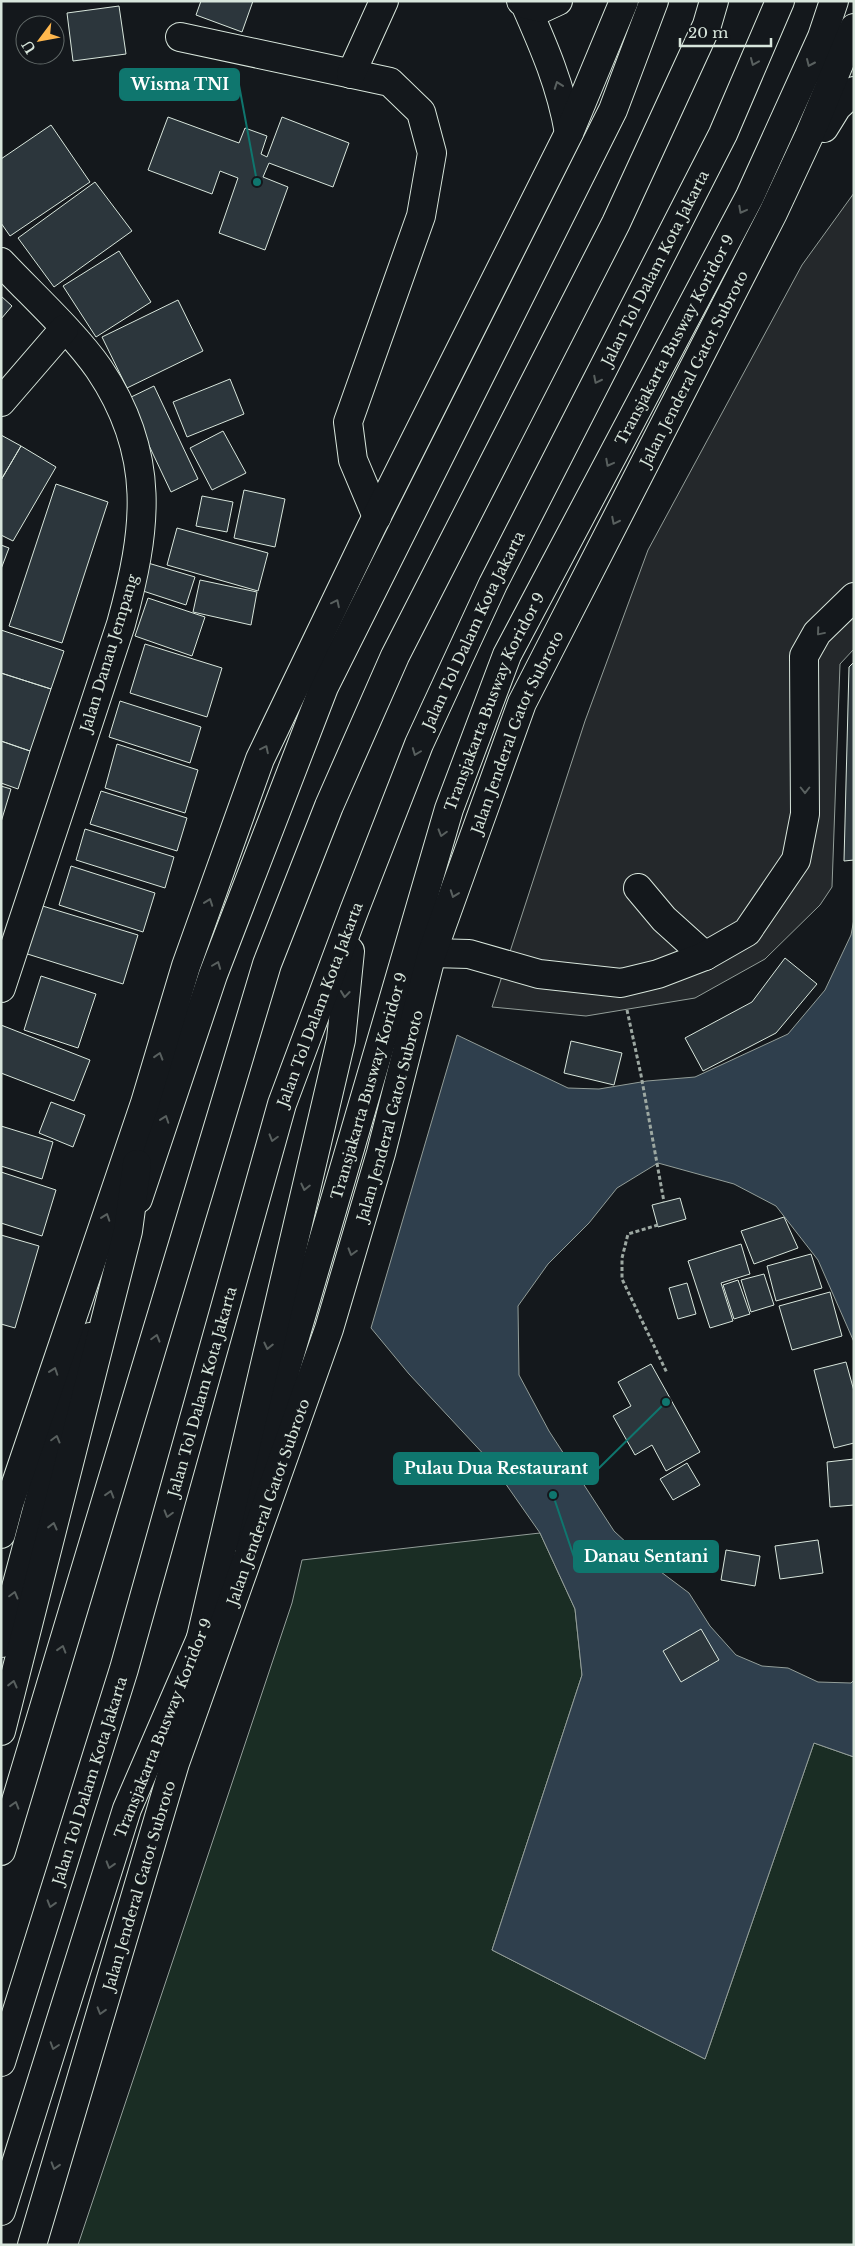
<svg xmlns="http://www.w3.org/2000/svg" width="855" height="2246" viewBox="0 0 855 2246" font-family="'Libre Baskerville',serif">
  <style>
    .green { fill: #1a2d24; stroke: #939e99 }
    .parking { fill: #24282b; stroke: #939e99 }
    .water { fill: #2f3f4d; stroke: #939e99 }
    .building { fill: #2c363c; stroke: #d8e6dc }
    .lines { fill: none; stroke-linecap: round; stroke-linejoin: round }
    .minor-casing { stroke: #d8e6dc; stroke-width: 30 }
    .highway-casing { stroke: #d8e6dc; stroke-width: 30 }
    .path { stroke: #9da8a2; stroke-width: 3; stroke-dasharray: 4 2.5; stroke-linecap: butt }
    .minor { stroke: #14181c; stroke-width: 28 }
    .highway { stroke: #14181c; stroke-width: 28 }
    .oneway { stroke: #59605f }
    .labels { text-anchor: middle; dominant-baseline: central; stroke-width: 4; stroke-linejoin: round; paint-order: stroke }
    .street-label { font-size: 15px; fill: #d8e6dc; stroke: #14181c }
    .leader { fill: none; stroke: #0f766e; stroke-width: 2 }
    .callout-dot { fill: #0f766e; stroke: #14181c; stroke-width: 2 }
    .callout { fill: #0f766e; stroke: #0f766e; stroke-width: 2 }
    .callout-label { font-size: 16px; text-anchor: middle; font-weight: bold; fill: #fff }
  </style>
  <rect width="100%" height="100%" fill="#14181c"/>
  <path class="green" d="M 540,1533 L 575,1609 L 582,1675 L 492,1950 L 705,2059 L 814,1743 L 854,1757 L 854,2245 L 78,2245 L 292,1603 L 302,1560 Z"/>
  <path class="parking" d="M 854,193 L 854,649 L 840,664 L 832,887 L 820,905 L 765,959 L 695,998 L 586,1016 L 492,1007 L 585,721 L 648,550 L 802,265 Z"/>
  <path class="water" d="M 854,919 L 854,1342 L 818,1260 L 776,1206 L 734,1184 L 658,1163 L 617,1188 L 589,1223 L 548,1264 L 518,1306 L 519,1375 L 549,1431 L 614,1531 L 645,1560 L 689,1593 L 710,1626 L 736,1655 L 762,1666 L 788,1668 L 818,1682 L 851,1683 L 854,1680 L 854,1757 L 814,1743 L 705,2059 L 492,1950 L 582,1675 L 575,1609 L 540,1533 L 489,1460 L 409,1374 L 371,1328 L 457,1035 L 568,1088 L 599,1089 L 647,1081 L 695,1077 L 788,1034 L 825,990 L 851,935 Z"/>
  <path class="building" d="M 201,1 L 253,1 L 242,32 L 196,15 Z
    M 119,6 L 126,54 L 73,61 L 67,13 Z
    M 168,117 L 239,143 L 245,128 L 267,136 L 261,154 L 267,157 L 282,117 L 349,143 L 333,187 L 269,163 L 263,177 L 288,187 L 265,250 L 219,233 L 238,178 L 220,171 L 212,194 L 148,170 Z
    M 51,125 L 90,182 L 10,236 L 1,223 L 1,159 Z
    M 95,182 L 132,231 L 54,287 L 18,238 Z
    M 119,251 L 151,302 L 96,337 L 63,286 Z
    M 1,296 L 12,306 L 1,319 Z
    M 178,300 L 203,351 L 127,388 L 102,337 Z
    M 230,379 L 244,414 L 187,437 L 173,402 Z
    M 154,386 L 198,479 L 171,492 L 127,399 Z
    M 223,431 L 246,473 L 212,490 L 190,448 Z
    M 1,435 L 21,446 L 1,480 Z
    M 21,446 L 56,467 L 13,541 L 1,535 L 1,480 Z
    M 56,484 L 108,502 L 62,643 L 9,626 Z
    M 244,490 L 285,499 L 275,547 L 234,538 Z
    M 202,496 L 233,502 L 227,532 L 196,526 Z
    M 177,528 L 268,553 L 258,591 L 167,565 Z
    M 1,545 L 9,548 L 1,569 Z
    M 148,563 L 195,577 L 186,605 L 140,590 Z
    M 200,580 L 257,592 L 251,625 L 193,612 Z
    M 148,598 L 205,617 L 192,656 L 135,636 Z
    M 1,630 L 64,651 L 51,689 L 1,673 Z
    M 145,644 L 222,668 L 207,717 L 130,693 Z
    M 854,662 L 854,860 L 844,861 L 849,667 Z
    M 1,673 L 51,689 L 30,751 L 1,741 Z
    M 120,701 L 201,727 L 190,763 L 109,737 Z
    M 1,741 L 30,751 L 18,789 L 1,783 Z
    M 117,744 L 198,770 L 185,813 L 105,788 Z
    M 1,786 L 11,789 L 1,822 Z
    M 101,791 L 187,818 L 177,851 L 90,824 Z
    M 85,829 L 174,857 L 165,888 L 76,860 Z
    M 71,866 L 155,893 L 143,932 L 59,905 Z
    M 36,904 L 138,935 L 123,984 L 21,952 Z
    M 785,958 L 817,984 L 776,1033 L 703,1071 L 685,1038 L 752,1002 Z
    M 41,976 L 96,994 L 78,1048 L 24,1030 Z
    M 1,1025 L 90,1060 L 74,1101 L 1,1073 Z
    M 571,1041 L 622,1053 L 614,1085 L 564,1073 Z
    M 51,1102 L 85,1115 L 73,1147 L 39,1133 Z
    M 1,1126 L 53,1142 L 42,1179 L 1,1166 Z
    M 1,1172 L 56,1190 L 42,1236 L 1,1223 Z
    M 680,1198 L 686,1219 L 658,1227 L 652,1205 Z
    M 784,1217 L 798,1248 L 754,1264 L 741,1231 Z
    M 1,1235 L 39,1246 L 15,1328 L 1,1324 Z
    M 741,1244 L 750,1274 L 721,1283 L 733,1321 L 710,1328 L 688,1261 Z
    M 811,1254 L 822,1288 L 776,1301 L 767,1266 Z
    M 764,1274 L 774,1305 L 751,1312 L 741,1280 Z
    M 738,1280 L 750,1314 L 734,1319 L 723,1285 Z
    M 687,1283 L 696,1314 L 678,1319 L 669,1288 Z
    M 830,1292 L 842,1336 L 792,1350 L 779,1306 Z
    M 846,1362 L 854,1391 L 854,1443 L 834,1448 L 814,1370 Z
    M 651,1364 L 700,1452 L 666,1471 L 652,1445 L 635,1455 L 613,1416 L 631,1406 L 618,1382 Z
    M 854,1459 L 854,1505 L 830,1507 L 827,1462 Z
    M 687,1463 L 700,1485 L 673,1500 L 660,1479 Z
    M 818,1540 L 823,1573 L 780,1579 L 775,1546 Z
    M 726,1550 L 760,1556 L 755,1586 L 721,1580 Z
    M 701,1629 L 719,1660 L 681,1682 L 663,1651 Z"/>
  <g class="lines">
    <g class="minor-casing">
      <g id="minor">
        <path d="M 180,37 L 390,82 L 421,112 L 432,153 L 421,216 L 348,422 L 353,460 L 377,517"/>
        <path d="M 351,74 L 384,1"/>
        <path d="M 1,262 C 32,295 74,333 99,369 C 157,455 147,530 121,624 L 1,988"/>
        <path d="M 1,402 L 64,329"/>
        <path d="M 638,888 L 664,919 L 705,956"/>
        <path d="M 432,953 L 469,954 L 539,974 L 621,983 L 658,974 L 705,956 L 747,932 L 796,860 L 805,814 L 804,656 L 817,633 L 854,597"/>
        <path d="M 138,1199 L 213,975 L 324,687 L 613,110 L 654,1"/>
        <path id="s1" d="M 237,1536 L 449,809 L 507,655 L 750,196 L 822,37 L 834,1"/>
        <path d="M 1,1643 L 62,1417 L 90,1337"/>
        <path d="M 1,2211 L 127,1809 L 201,1638"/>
      </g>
    </g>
    <g class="highway-casing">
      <g id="highway">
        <path d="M 521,1 L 525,4 C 544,47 561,86 569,133"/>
        <path d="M 525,4 L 543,8 L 558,1"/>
        <path d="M 824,128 L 837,107 L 854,91"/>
        <path d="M 1,1534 L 9,1504 L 145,1103 L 186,966 L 260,759 L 371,528 L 569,133 L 624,1"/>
        <path d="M 195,1663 L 341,1040 L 350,951"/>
        <path d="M 1,1731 L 128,1231 L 137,1164"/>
        <path d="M 1,1851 L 267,964 L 329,806 L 395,656 L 616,223 L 707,25 L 714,1"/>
        <path id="s2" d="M 1,2062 L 124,1669 L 282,1104 L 354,911 L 419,744 L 493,584 L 723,134 L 780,1"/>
        <path id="s3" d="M 32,2245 L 175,1763 L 329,1329 L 381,1153 L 432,953 L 522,703 L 773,213 L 809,136 L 854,28"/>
      </g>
    </g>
    <path class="path" d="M 627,1010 L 641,1075 L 664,1202
      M 658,1225 L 628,1234 L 622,1258 L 622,1279 L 667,1373"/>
    <use href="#minor" class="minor"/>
    <use href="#highway" class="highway"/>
  </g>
  <defs><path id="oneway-chevron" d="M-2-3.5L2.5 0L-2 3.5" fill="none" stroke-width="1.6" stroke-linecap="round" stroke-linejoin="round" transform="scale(1.25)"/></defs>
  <g class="oneway">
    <use href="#oneway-chevron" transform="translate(754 62) rotate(113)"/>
    <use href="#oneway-chevron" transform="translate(810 63) rotate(114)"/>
    <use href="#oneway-chevron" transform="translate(558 85) rotate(-110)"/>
    <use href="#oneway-chevron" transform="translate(742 210) rotate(118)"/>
    <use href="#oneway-chevron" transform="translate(597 380) rotate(117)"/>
    <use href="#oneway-chevron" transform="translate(609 463) rotate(118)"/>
    <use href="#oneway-chevron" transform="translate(615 521) rotate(117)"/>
    <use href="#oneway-chevron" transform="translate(336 603) rotate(-64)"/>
    <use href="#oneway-chevron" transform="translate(820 632) rotate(130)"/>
    <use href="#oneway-chevron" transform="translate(265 749) rotate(-64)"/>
    <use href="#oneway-chevron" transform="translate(416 752) rotate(111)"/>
    <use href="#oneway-chevron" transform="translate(805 790) rotate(90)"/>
    <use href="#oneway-chevron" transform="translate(442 833) rotate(106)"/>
    <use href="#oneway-chevron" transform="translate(454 894) rotate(110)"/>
    <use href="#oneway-chevron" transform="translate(209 902) rotate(-70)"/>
    <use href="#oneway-chevron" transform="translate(217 965) rotate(-69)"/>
    <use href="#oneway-chevron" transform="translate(345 994) rotate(96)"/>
    <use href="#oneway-chevron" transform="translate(159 1056) rotate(-73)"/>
    <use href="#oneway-chevron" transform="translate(165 1119) rotate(-71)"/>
    <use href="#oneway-chevron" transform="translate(273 1138) rotate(106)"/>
    <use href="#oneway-chevron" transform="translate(305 1187) rotate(103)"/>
    <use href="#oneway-chevron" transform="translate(106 1217) rotate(-71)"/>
    <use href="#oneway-chevron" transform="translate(352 1252) rotate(106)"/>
    <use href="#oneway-chevron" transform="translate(156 1338) rotate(-74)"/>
    <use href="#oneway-chevron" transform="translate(268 1346) rotate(103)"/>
    <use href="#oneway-chevron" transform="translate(54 1371) rotate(-71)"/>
    <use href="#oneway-chevron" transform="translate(56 1439) rotate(-75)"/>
    <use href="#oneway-chevron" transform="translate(110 1494) rotate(-73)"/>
    <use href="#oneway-chevron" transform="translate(168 1514) rotate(106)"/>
    <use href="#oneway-chevron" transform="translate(53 1526) rotate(-76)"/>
    <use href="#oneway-chevron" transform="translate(14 1595) rotate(-75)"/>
    <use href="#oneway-chevron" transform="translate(62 1649) rotate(-73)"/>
    <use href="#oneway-chevron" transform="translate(13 1684) rotate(-76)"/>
    <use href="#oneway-chevron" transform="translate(15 1805) rotate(-73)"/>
    <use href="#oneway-chevron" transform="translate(110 1865) rotate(107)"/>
    <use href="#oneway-chevron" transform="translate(51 1904) rotate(107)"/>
    <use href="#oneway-chevron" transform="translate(101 2011) rotate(107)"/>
    <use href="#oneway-chevron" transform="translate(54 2046) rotate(108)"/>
    <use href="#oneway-chevron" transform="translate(55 2166) rotate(107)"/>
  </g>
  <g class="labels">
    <g class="street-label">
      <text stroke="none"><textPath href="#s2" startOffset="1915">Jalan Tol Dalam Kota Jakarta</textPath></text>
      <text stroke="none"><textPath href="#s1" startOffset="1279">Transjakarta Busway Koridor 9</textPath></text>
      <text stroke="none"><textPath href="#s3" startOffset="1995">Jalan Jenderal Gatot Subroto</textPath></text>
      <text stroke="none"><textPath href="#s2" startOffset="1510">Jalan Tol Dalam Kota Jakarta</textPath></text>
      <text transform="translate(109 653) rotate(-73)">Jalan Danau Jempang</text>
      <text stroke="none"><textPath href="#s1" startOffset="874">Transjakarta Busway Koridor 9</textPath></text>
      <text stroke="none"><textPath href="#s3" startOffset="1590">Jalan Jenderal Gatot Subroto</textPath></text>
      <text stroke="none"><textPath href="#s2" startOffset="1105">Jalan Tol Dalam Kota Jakarta</textPath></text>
      <text stroke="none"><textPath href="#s1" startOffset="469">Transjakarta Busway Koridor 9</textPath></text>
      <text stroke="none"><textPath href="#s3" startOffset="1185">Jalan Jenderal Gatot Subroto</textPath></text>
      <text stroke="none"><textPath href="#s2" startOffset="700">Jalan Tol Dalam Kota Jakarta</textPath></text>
      <text stroke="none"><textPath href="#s3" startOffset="780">Jalan Jenderal Gatot Subroto</textPath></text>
      <text transform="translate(163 1728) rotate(-68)">Transjakarta Busway Koridor 9</text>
      <text stroke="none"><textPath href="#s2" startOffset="295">Jalan Tol Dalam Kota Jakarta</textPath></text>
      <text stroke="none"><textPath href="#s3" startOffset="375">Jalan Jenderal Gatot Subroto</textPath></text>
    </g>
  </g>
  <path class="leader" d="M257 182L239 85M666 1402L598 1469M553 1495L574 1557"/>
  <g class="callout-dot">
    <circle cx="257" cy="182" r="5"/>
    <circle cx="666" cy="1402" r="5"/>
    <circle cx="553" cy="1495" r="5"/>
  </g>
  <g class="callout">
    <rect x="120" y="69" width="119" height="31" rx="5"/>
    <rect x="394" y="1453" width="204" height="31" rx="5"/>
    <rect x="574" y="1541" width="144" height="31" rx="5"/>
  </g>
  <g class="callout-label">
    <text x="180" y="90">Wisma TNI</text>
    <text x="496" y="1474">Pulau Dua Restaurant</text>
    <text x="646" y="1562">Danau Sentani</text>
  </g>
  <rect width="855" height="2246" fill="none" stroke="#d8e6dc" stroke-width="5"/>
  <g transform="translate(40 40) rotate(238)"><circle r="24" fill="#14181c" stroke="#626a69"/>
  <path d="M0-4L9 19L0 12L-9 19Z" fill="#ffb74d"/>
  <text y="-8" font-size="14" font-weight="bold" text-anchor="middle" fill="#d8e6dc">U</text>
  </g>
  <path d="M680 38v8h91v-8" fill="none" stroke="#d8e6dc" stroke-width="2.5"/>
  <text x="688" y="38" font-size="15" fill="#d8e6dc" stroke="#14181c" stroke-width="4" paint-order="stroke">20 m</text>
</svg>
